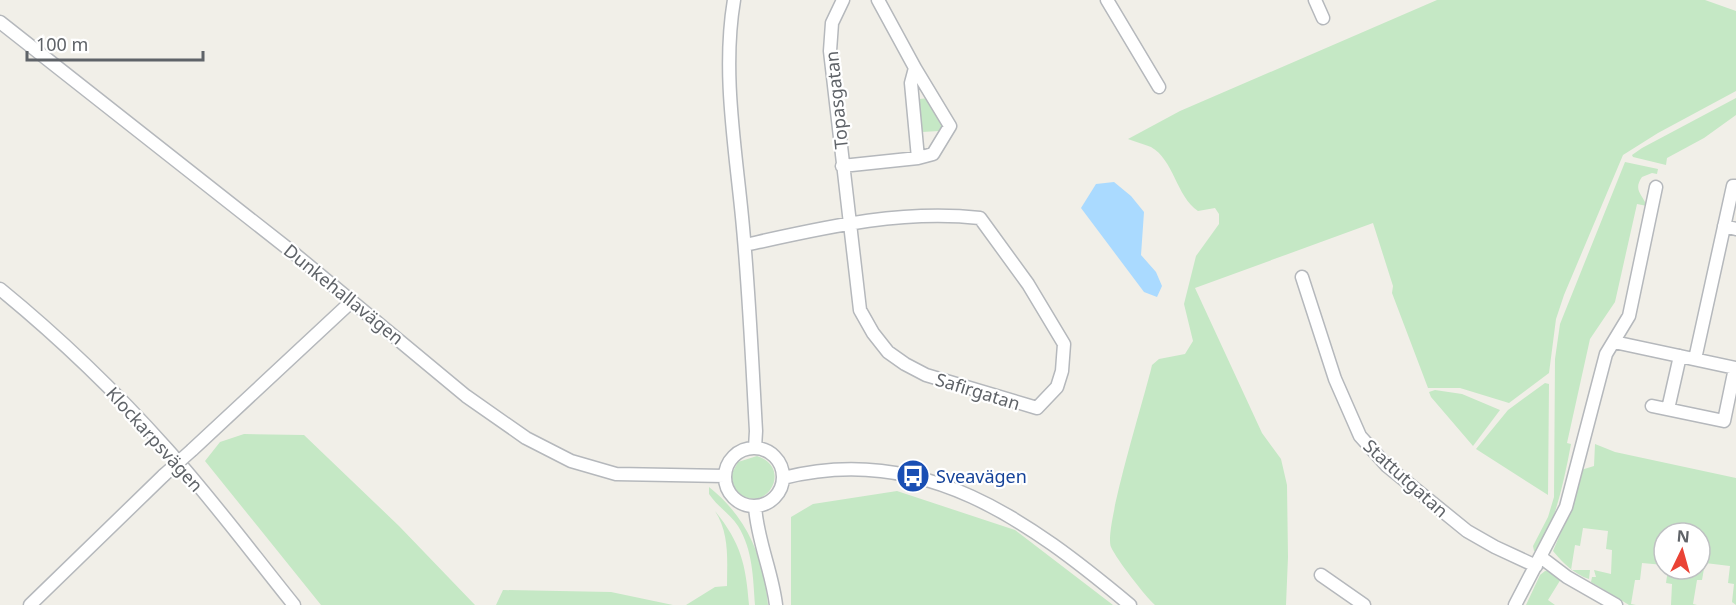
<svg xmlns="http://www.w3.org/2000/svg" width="1736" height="605" viewBox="0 0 1736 605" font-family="'Noto Sans',sans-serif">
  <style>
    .green { fill: #c5e8c5 }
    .water { fill: #aadaff }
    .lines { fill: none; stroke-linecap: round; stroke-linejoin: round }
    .minor-casing { stroke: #b5b8bc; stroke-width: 15 }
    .minor { stroke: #fff; stroke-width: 12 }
    .minor-bridge-casing { stroke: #b5b8bc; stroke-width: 15; stroke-linecap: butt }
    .minor-bridge { stroke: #fff; stroke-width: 12 }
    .labels { text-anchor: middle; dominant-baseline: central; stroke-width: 4.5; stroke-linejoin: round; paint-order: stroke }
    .street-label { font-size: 18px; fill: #5f6368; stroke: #fff }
    .transit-label { font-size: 18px; fill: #164399; stroke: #fff; text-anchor: start }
  </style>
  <rect width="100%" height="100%" fill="#f1efe8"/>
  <path class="green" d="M 1437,0 L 1705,0 L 1736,11 L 1736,91 L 1658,133 L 1623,155 L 1564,295 L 1556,319 L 1549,373 L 1509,403 L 1460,388 L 1428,388 L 1392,293 L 1393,286 L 1373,223 L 1195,288 L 1262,433 L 1281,459 L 1287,485 L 1288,557 L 1286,605 L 1155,605 C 1145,596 1117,560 1111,547 C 1103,529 1146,393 1152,365 L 1159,359 L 1185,354 L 1193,341 L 1184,304 L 1196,256 L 1219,224 L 1219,214 L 1215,208 L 1198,211 C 1176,196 1174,160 1151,147 C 1144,144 1135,142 1128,139 L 1180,111 Z
    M 930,98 L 944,121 L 939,131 L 922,132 L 919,99 Z
    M 1736,98 L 1736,115 L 1704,138 L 1667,158 L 1666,165 L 1633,157 L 1632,155 L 1642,148 Z
    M 1625,162 L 1658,169 L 1657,174 L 1652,173 L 1642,177 C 1633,190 1642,194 1647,206 L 1637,204 L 1615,302 L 1590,339 L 1567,443 L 1571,444 C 1564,482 1556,516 1540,552 L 1534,551 L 1533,546 L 1548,517 L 1554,497 L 1555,359 L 1560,324 Z
    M 1545,383 L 1549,384 L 1548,495 L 1476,449 L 1508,410 Z
    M 1435,390 L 1462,394 L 1500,410 L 1473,446 L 1431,397 L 1429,392 Z
    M 244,434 L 304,435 L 399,526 L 475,605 L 321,605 L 205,461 L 220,442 Z
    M 1595,444 L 1615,452 L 1736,478 L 1736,605 L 1732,602 L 1734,584 L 1728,583 L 1730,566 L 1705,563 L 1702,580 L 1697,580 L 1693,604 L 1697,605 L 1671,605 L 1672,584 L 1666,583 L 1668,569 L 1700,569 L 1700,533 L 1664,533 L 1664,565 L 1642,563 L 1640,580 L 1635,580 L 1631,604 L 1636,605 L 1629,605 L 1591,582 L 1592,577 L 1596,577 L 1594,570 L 1611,574 L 1612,550 L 1606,549 L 1608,531 L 1583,528 L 1580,546 L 1575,545 L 1571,570 L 1590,570 L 1589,579 C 1574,574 1564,564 1553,551 L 1569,513 L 1581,470 L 1594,466 Z
    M 757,456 C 795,468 764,519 735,490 L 731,475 L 738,462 Z
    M 709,487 C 747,517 764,558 768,605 L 755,605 C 753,578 753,550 738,526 C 730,514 717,506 709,494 Z
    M 897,491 L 1015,530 L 1113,605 L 791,605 L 791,517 L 813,504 Z
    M 715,511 C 741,543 746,565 749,605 L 686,605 L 715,587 L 727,586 C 727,561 730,534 715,511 Z
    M 1545,571 L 1550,571 L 1561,579 L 1548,600 L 1555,605 L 1526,605 L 1540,575 Z
    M 503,590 L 611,592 L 673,605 L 496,605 Z"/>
  <path class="water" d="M 1114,182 L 1131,196 L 1144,212 L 1141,255 L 1156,272 L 1162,286 L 1157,297 L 1144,292 L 1081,208 L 1096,184 Z"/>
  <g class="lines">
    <g class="minor-casing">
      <path id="minor" d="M 734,0 C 722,71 735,145 742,217 C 749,288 752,360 756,431 L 755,448
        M 1107,0 L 1159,87
        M 1315,0 L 1323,18
        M 0,22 L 296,255 L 466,396 L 526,438 L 571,461 L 616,474 L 725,476
        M 915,68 L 950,126 L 933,154 L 918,158
        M 842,166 L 918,158 L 911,83 L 915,68 L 878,0
        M 1724,226 L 1736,229
        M 745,245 C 822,228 900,209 980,218 L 1028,284 L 1064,344 L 1062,371 L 1057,387 L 1037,408 L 926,375 L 905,364 L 888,352 L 873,333 L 860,310 L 830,51 L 832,23 L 843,0
        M 1302,277 L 1335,379 L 1360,436 L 1387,466 L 1467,531 L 1495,547 L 1536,566
        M 0,289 C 60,338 115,391 167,449 C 212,499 252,553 294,605
        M 1614,342 L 1735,368 L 1724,421 L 1652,406
        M 1695,359 L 1733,186 L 1736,186
        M 1668,409 L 1680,356
        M725 477a29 29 0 1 1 58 0a29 29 0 1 1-58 0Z
        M 192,450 L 352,301
        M 783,478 C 923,442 1029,521 1130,605
        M 755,506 C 757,540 772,571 776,605
        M 1542,558 L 1567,577 L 1616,605
        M 1321,575 L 1364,605
        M 30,605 L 164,475
        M 1515,605 L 1566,507 L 1606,354 L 1629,316 L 1656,187"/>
    </g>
    <use href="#minor" class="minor"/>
    <g class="minor-bridge-casing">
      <path id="minor-bridge" d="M 164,475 L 192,450"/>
    </g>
    <use href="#minor-bridge" class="minor-bridge"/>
  </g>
  <defs>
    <g id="bus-disc" transform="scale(1.725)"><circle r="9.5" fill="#1a4fb4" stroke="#fff"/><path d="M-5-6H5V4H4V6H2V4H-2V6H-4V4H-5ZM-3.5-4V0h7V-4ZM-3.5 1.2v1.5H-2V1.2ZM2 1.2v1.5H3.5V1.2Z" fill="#fff"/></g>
  </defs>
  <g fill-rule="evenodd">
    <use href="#bus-disc" x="913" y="476"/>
  </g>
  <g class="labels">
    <g class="street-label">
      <text transform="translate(836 100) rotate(-96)">Topasgatan</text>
      <text transform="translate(344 294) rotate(39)">Dunkehallavägen</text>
      <text transform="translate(978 391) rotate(17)">Safirgatan</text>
      <text transform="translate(155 439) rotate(48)">Klockarpsvägen</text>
      <text transform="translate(1406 478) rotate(42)">Stattutgatan</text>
    </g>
    <g class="transit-label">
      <text x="936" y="476">Sveavägen</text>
    </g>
  </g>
  <g transform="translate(1682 551) rotate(5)"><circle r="28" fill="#ffffff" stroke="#bfc1c3" stroke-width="1.5"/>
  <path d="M0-4.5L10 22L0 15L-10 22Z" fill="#ea4335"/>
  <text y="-9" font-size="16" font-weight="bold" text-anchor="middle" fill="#5f6368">N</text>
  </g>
  <path d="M27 51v9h176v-9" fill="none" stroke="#5f6368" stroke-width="3"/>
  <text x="36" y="51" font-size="18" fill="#5f6368" stroke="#ffffff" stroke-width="4.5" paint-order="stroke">100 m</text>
</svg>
